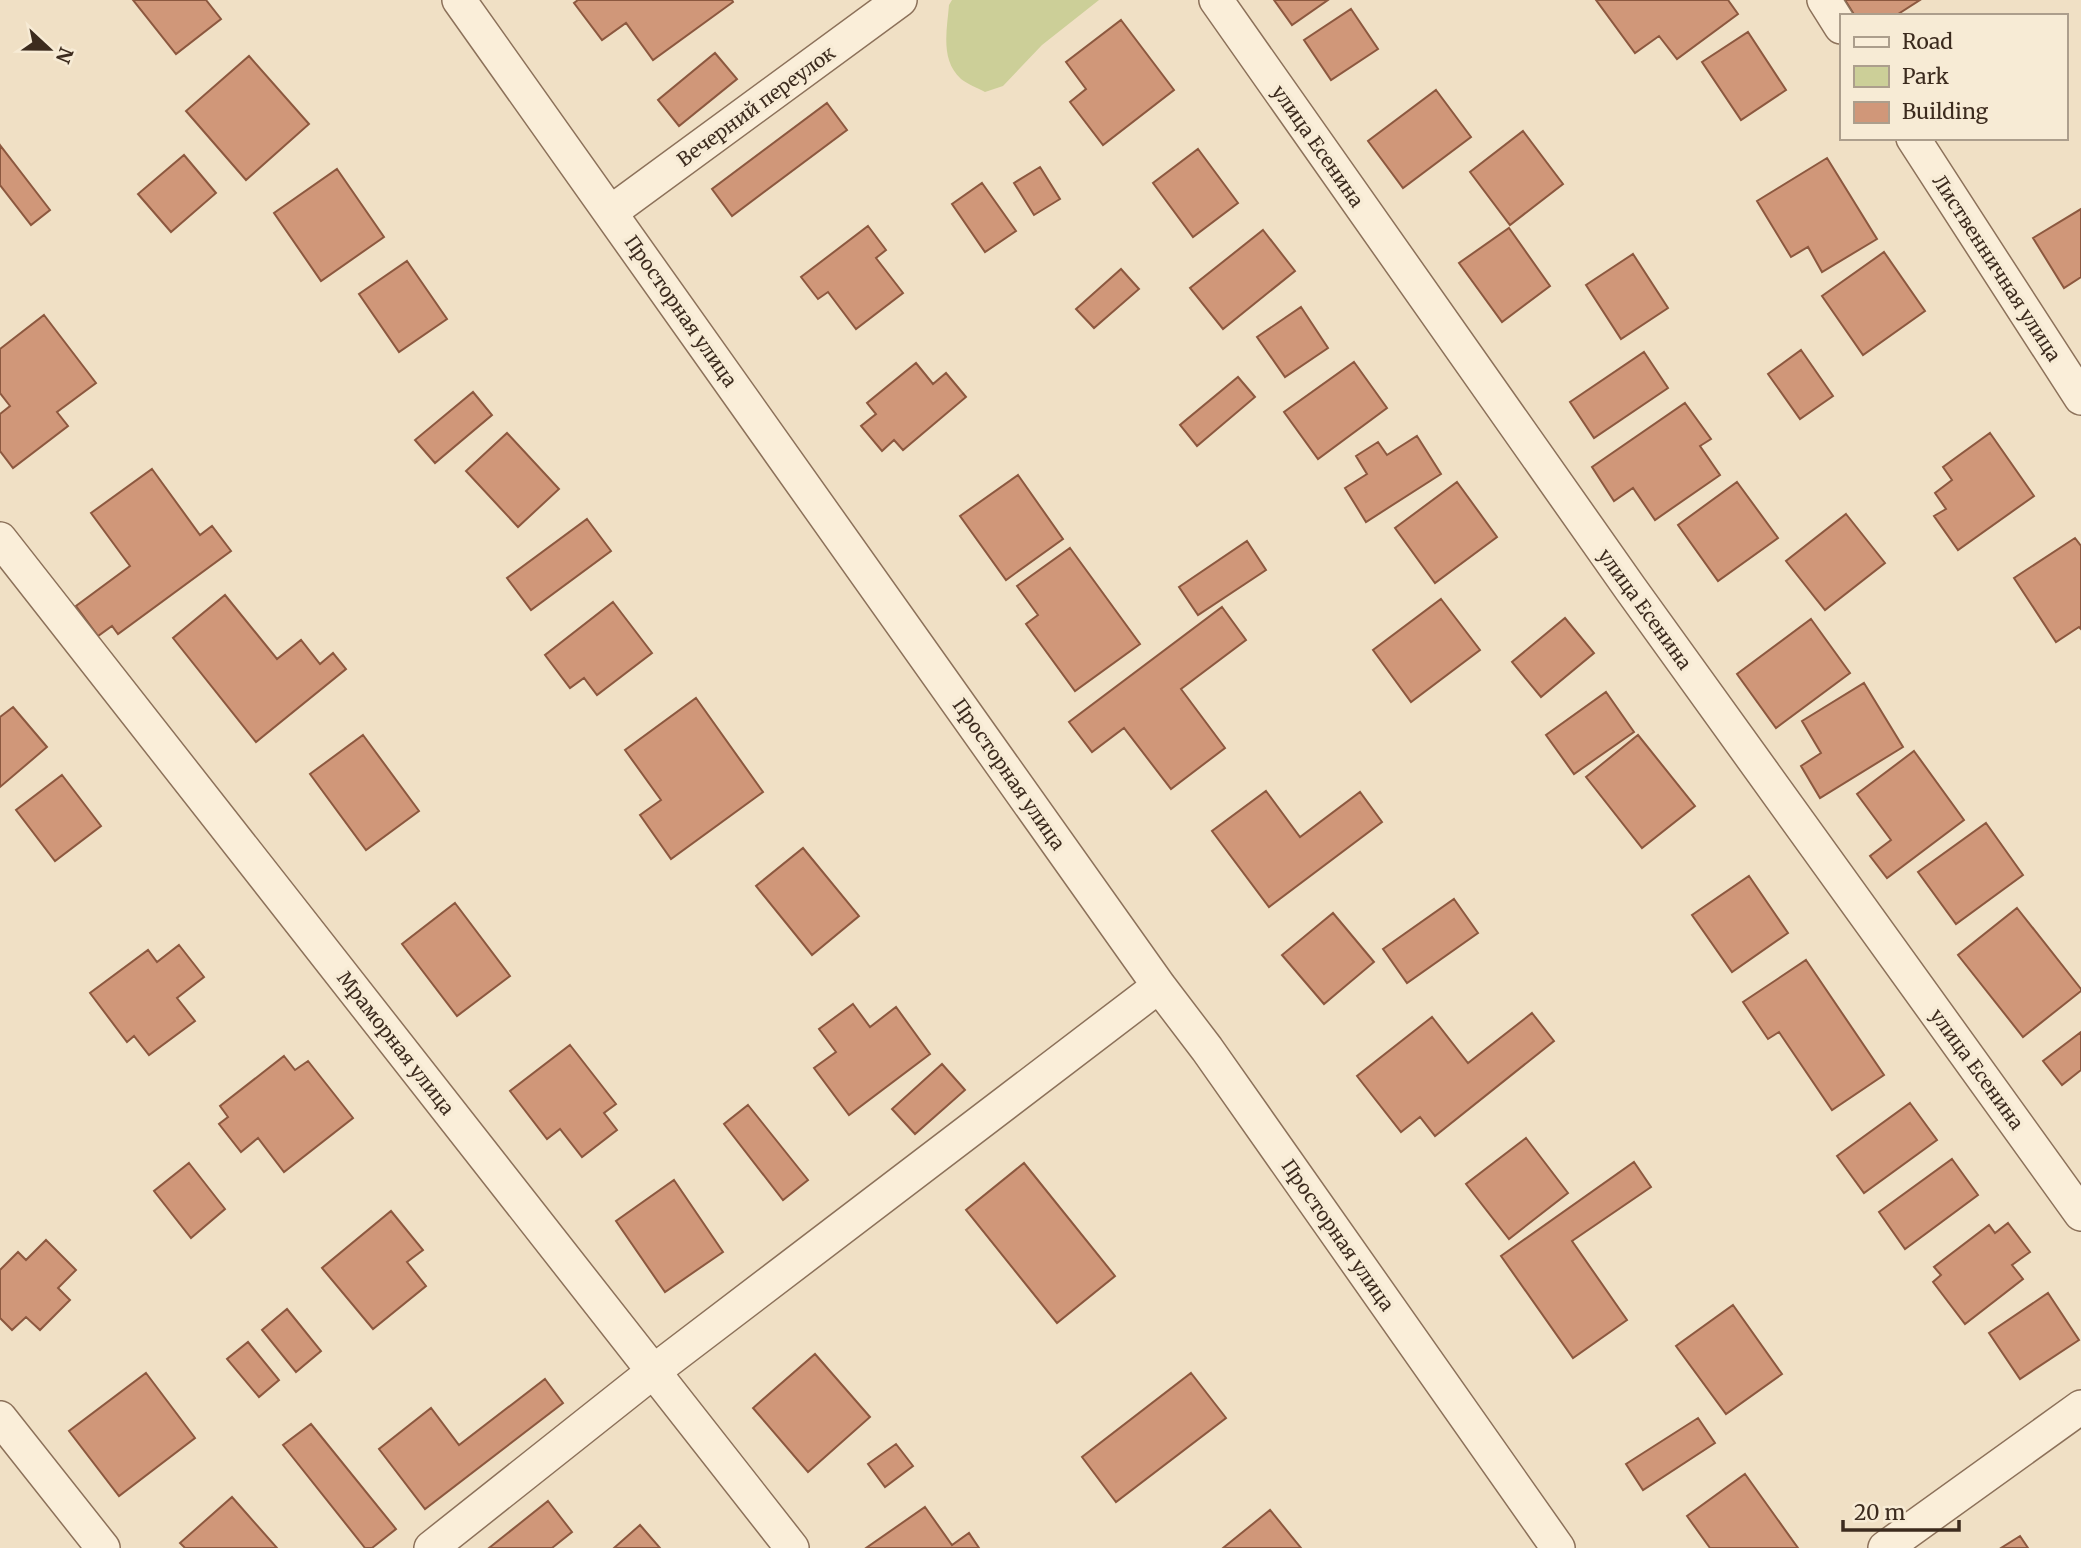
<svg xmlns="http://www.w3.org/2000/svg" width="2081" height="1548" viewBox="0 0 2081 1548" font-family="Merriweather,serif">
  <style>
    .green { fill: #cccf98 }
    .building { fill: #d09779; stroke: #8c583f; stroke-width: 2 }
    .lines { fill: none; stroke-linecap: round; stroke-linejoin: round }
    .street-casing { stroke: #8c715a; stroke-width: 36 }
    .street { stroke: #faeed9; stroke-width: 33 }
    .labels { text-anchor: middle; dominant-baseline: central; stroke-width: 7; stroke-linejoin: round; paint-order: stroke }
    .street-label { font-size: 19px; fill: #3c2b1e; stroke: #f7ebd5 }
  </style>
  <rect width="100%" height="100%" fill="#f0e0c5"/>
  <path class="green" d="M 952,0 L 1099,0 L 1042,45 L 1003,86 L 985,92 C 978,88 967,84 961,79 C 940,60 947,30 949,5 Z"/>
  <path class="building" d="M 133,0 L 206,0 L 221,19 L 176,54 Z
    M 578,0 L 732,0 L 733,2 L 653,60 L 626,23 L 602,40 L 574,3 Z
    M 1274,0 L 1328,0 L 1292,25 Z
    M 1596,0 L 1728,0 L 1738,14 L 1677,59 L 1659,36 L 1635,53 Z
    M 1845,0 L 1920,0 L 1895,16 L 1855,16 Z
    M 1351,9 L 1378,49 L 1331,80 L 1304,40 Z
    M 1121,20 L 1174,90 L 1103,145 L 1070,102 L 1086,89 L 1066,62 Z
    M 1748,32 L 1786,90 L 1741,120 L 1702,62 Z
    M 715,53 L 737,79 L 679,126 L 658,100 Z
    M 249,56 L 309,124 L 246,180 L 186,111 Z
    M 1436,90 L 1471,137 L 1403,188 L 1368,141 Z
    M 827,103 L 847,130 L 732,216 L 712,189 Z
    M 1523,131 L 1563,184 L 1510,225 L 1470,172 Z
    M 0,145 L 50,210 L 31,225 L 0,185 Z
    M 1198,149 L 1238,203 L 1193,237 L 1153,183 Z
    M 184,155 L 216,193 L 171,232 L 138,194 Z
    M 1827,158 L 1877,239 L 1822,272 L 1808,247 L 1791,257 L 1757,201 Z
    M 1040,167 L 1060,199 L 1034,215 L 1014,183 Z
    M 337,169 L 384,237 L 321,281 L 274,213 Z
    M 982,183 L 1016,231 L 985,252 L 952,204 Z
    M 2081,209 L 2081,277 L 2064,288 L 2033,238 Z
    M 868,226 L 886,250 L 876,258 L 903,293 L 856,329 L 828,292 L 818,299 L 801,277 Z
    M 1509,228 L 1550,286 L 1502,322 L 1459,263 Z
    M 1263,230 L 1295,271 L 1223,329 L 1190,288 Z
    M 1884,252 L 1925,311 L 1863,355 L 1822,296 Z
    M 1633,254 L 1668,308 L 1621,339 L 1586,285 Z
    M 407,261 L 447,319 L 399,352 L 359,294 Z
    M 1121,269 L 1139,289 L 1094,328 L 1076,309 Z
    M 1301,307 L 1328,348 L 1285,377 L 1257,337 Z
    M 44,315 L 96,383 L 57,412 L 68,426 L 13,468 L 0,451 L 0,414 L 10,406 L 0,393 L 0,349 Z
    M 1801,350 L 1833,396 L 1800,419 L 1768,374 Z
    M 1644,352 L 1668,388 L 1594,438 L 1570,402 Z
    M 1354,362 L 1387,408 L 1318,459 L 1284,412 Z
    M 916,363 L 933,384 L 946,373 L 966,397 L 903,450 L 894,440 L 882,451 L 861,426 L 876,414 L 867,403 Z
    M 1238,377 L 1255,397 L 1197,446 L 1180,425 Z
    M 473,392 L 492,415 L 435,463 L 415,440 Z
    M 1685,403 L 1711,439 L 1700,446 L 1720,475 L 1655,520 L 1633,488 L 1614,501 L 1592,467 Z
    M 507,433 L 559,489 L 518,527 L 466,471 Z
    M 1990,433 L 2034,496 L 1958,550 L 1934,516 L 1946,509 L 1935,493 L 1952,480 L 1943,467 Z
    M 1417,436 L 1441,474 L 1366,522 L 1345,488 L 1367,474 L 1356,456 L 1378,442 L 1387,455 Z
    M 152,469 L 200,535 L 212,526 L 231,551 L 118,634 L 112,626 L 98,636 L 76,606 L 130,566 L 91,513 Z
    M 1018,475 L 1063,539 L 1006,580 L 960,516 Z
    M 1457,482 L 1497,537 L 1435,583 L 1395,528 Z
    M 1737,482 L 1778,538 L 1718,581 L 1678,525 Z
    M 1846,514 L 1885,563 L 1825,610 L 1786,561 Z
    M 587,519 L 611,551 L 531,610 L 507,578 Z
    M 2075,538 L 2081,546 L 2081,629 L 2079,627 L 2056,642 L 2014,578 Z
    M 1247,541 L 1266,570 L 1198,615 L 1179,587 Z
    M 1070,548 L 1140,644 L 1075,691 L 1026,624 L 1038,615 L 1017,586 Z
    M 225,595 L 277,659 L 301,640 L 320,664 L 333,653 L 346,669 L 256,742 L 173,638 Z
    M 1441,599 L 1480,650 L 1411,702 L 1373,650 Z
    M 613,602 L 652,653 L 597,695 L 584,678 L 570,688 L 545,655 Z
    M 1222,607 L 1246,640 L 1181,689 L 1225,748 L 1171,789 L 1124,728 L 1092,752 L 1069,722 Z
    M 1565,618 L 1594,653 L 1541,697 L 1512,662 Z
    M 1811,619 L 1850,673 L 1776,728 L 1737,674 Z
    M 1864,683 L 1903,747 L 1820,798 L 1801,766 L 1821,753 L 1802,721 Z
    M 1606,692 L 1634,732 L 1574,774 L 1546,735 Z
    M 696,698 L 763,792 L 671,859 L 640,815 L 661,800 L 625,750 Z
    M 13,707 L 47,747 L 0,787 L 0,717 Z
    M 363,735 L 419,811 L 366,850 L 310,774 Z
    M 1638,735 L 1695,806 L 1642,848 L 1586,777 Z
    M 1914,751 L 1964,820 L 1887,878 L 1870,856 L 1891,840 L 1857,794 Z
    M 62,775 L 101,826 L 55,861 L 16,810 Z
    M 1266,791 L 1300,837 L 1360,792 L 1382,822 L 1269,907 L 1212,831 Z
    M 1986,823 L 2023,875 L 1956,924 L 1918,872 Z
    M 803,848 L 859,916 L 812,955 L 756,886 Z
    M 1749,876 L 1788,933 L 1732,972 L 1692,915 Z
    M 1454,899 L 1478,933 L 1407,983 L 1383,949 Z
    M 455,903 L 510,976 L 457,1016 L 402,944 Z
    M 2017,908 L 2081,989 L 2081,991 L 2023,1037 L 1958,955 Z
    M 1333,913 L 1374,962 L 1324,1004 L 1282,955 Z
    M 179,945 L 204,977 L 177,998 L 195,1021 L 149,1055 L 134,1036 L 127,1042 L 90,993 L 148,950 L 157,962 Z
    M 1806,960 L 1884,1075 L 1832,1110 L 1779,1032 L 1768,1039 L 1743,1002 Z
    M 853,1004 L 870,1027 L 896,1007 L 930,1054 L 849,1115 L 814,1068 L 836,1052 L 819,1029 Z
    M 1532,1013 L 1554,1041 L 1435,1136 L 1420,1117 L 1401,1132 L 1357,1076 L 1432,1017 L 1468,1063 Z
    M 2081,1032 L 2081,1070 L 2062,1085 L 2043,1061 Z
    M 570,1045 L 616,1104 L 604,1113 L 617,1130 L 582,1157 L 560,1129 L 547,1139 L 510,1091 Z
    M 284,1056 L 295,1070 L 308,1061 L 353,1118 L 284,1172 L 258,1138 L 241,1152 L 219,1124 L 228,1117 L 220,1106 Z
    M 942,1064 L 965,1090 L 915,1134 L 892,1109 Z
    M 1910,1103 L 1937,1140 L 1864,1193 L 1837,1156 Z
    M 748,1105 L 808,1180 L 783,1200 L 724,1124 Z
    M 1526,1138 L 1568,1193 L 1509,1239 L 1466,1184 Z
    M 1952,1159 L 1978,1195 L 1905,1249 L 1879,1212 Z
    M 1634,1162 L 1651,1187 L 1572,1241 L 1627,1320 L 1573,1358 L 1501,1256 Z
    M 189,1163 L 225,1209 L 191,1238 L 154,1191 Z
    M 1024,1163 L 1115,1276 L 1057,1323 L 966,1210 Z
    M 674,1180 L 723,1252 L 665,1292 L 616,1221 Z
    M 391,1211 L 423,1250 L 407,1262 L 426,1286 L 373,1329 L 322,1268 Z
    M 2008,1223 L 2030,1252 L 2012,1265 L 2023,1279 L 1965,1324 L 1933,1282 L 1941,1275 L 1934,1267 L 1989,1225 L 1995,1233 Z
    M 46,1240 L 76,1270 L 58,1288 L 70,1300 L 40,1330 L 26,1317 L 12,1330 L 0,1318 L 0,1270 L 18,1252 L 26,1260 Z
    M 2048,1293 L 2079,1340 L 2020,1379 L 1989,1333 Z
    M 1733,1305 L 1782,1374 L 1726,1414 L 1676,1346 Z
    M 287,1309 L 321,1351 L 296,1372 L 262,1330 Z
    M 248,1342 L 279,1380 L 259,1397 L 227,1359 Z
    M 815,1354 L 870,1417 L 808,1472 L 753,1408 Z
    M 146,1373 L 195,1438 L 119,1496 L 69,1431 Z
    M 1191,1373 L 1226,1418 L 1116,1502 L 1082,1457 Z
    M 545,1379 L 563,1403 L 425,1509 L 379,1449 L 431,1408 L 459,1445 Z
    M 1698,1418 L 1715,1443 L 1643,1490 L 1626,1464 Z
    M 311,1424 L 396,1529 L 372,1548 L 365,1548 L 283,1445 Z
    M 896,1444 L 913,1466 L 885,1487 L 868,1464 Z
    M 1745,1474 L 1798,1548 L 1710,1548 L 1687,1516 Z
    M 232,1497 L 277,1548 L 185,1548 L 180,1543 Z
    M 548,1501 L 572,1532 L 552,1548 L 489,1548 Z
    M 925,1507 L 952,1545 L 969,1533 L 979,1548 L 866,1548 Z
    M 1270,1510 L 1301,1548 L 1223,1548 Z
    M 640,1525 L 660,1548 L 614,1548 Z
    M 2020,1536 L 2028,1548 L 2001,1548 Z"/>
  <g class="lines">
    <g class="street-casing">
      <path id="street" d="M 459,0 L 1159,986 L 1207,1049 L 1558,1548
        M 1216,0 L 1630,588 L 2081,1214
        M 1824,0 L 1841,27
        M 1913,138 L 2081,398
        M 611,212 L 900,0
        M 0,539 L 792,1548
        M 0,1418 L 103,1548
        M 431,1548 L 654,1371 L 1159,986
        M 1885,1548 L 2081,1407"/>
    </g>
    <use href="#street" class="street"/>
  </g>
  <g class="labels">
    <g class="street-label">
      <text transform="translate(756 106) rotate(-36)">Вечерний переулок</text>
      <text transform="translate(1318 146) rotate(55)">улица Есенина</text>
      <text transform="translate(1997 268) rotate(57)">Лиственничная улица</text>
      <text transform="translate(681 311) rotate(55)">Просторная улица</text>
      <text transform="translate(1645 609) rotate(54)">улица Есенина</text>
      <text transform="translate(1009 774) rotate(55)">Просторная улица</text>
      <text transform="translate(396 1043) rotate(52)">Мраморная улица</text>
      <text transform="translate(1977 1069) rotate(54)">улица Есенина</text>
      <text transform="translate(1338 1235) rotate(55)">Просторная улица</text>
    </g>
  </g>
  <rect x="1840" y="14" width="228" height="126" fill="#f7ebd5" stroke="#ac9e8c" stroke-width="2"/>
  <rect x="1854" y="37" width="35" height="10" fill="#faeed9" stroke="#ac9e8c" stroke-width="2"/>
  <text x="1902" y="49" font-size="21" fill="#3c2b1e">Road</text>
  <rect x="1854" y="66" width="35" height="21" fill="#cccf98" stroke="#ac9e8c" stroke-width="2"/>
  <text x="1902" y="84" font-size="21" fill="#3c2b1e">Park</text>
  <rect x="1854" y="102" width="35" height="21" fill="#d09779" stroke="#ac9e8c" stroke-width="2"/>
  <text x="1902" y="119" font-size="21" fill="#3c2b1e">Building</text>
  <g transform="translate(49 49) rotate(112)" stroke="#f7ebd5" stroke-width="5" paint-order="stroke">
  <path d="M0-5L12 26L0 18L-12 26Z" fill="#3c2b1e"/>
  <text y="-10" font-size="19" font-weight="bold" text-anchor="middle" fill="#3c2b1e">N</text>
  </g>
  <path d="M1843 1520v10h116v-10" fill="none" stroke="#3c2b1e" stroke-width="3.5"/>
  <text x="1854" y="1520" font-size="21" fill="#3c2b1e" stroke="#f7ebd5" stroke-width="5" paint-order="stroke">20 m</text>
</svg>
